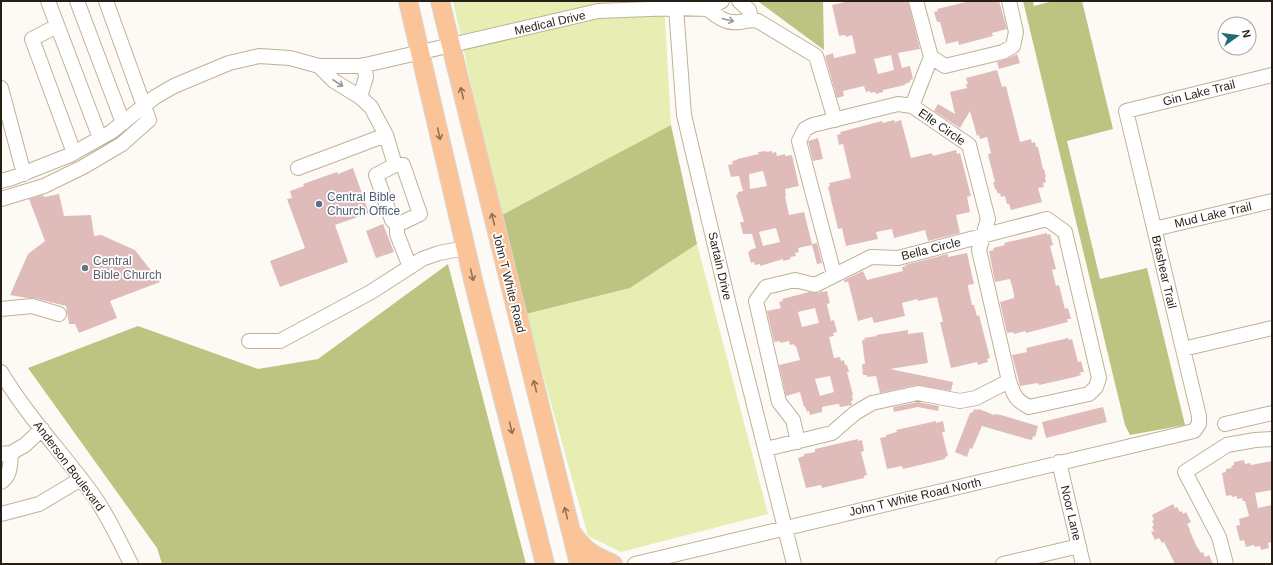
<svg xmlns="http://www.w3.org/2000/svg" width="1273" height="565" viewBox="0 0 1273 565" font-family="Arial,sans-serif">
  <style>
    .green { fill: #e7eeb4 }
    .forest { fill: #bdc482 }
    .building { fill: #dfbcba; fill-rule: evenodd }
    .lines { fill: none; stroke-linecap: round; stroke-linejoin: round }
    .minor-casing { stroke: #c0b196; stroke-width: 16 }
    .major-casing { stroke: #d8d7d5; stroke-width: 20 }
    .minor { stroke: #fff; stroke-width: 14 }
    .major { stroke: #fac398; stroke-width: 18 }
    .oneway { stroke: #9d9a96 }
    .oneway2 { stroke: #907156 }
    .service-dot { fill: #5c6f8a; stroke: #fff; stroke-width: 1.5 }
    .worship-dot { fill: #6b7280; stroke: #fff; stroke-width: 1.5 }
    .labels { text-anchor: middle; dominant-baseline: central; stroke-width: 3.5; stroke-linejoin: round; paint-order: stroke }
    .street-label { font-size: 12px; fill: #251f15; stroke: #fff }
    .service-label { font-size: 12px; fill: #4e5e75; stroke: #fff; text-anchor: start }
    .worship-label { font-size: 12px; fill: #5b616d; stroke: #fff; text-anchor: start }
  </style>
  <rect width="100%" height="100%" fill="#fdfaf5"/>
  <path class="green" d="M 453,1 L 664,1 L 671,125 L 500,216 Z
    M 697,244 L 768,514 L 621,552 L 588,536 L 526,314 L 630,288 Z"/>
  <path class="forest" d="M 759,1 L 823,1 L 824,50 L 759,2 Z
    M 1023,1 L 1033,1 L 1034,6 L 1053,1 L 1082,1 L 1113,129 L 1067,141 L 1100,279 L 1147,268 L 1185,425 L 1130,435 L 1125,425 Z
    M 671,125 L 697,244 L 630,288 L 526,314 L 500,216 Z
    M 448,264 L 526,564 L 162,564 L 157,548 L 28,368 L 138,326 L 258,369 L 318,359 Z"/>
  <path class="building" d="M 849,1 L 908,1 L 920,49 L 898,53 L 902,68 L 910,66 L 913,79 L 910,80 L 910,82 L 905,84 L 905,85 L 883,90 L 883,92 L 876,94 L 875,92 L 870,93 L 870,91 L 866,92 L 864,86 L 843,91 L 844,96 L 837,98 L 825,56 L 833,53 L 834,58 L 856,53 L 852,35 L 846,37 L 845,35 L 839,36 L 832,5 ZM 891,55 L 894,70 L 878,74 L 874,59 Z
    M 970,1 L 999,1 L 1007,29 L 992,33 L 993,36 L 959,45 L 958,41 L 946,44 L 940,22 L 937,22 L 934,12 L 938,11 L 937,9 Z
    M 1017,54 L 1020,63 L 999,69 L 997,62 L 1007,59 Z
    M 997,70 L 1002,87 L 1006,86 L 1020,142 L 1031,139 L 1032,143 L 1035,142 L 1036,147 L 1038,147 L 1043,169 L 1044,169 L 1046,177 L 1045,177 L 1046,182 L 1043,183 L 1044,187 L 1038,188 L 1042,202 L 1011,210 L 1009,204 L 1007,204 L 1005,196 L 1001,197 L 1000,193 L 998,194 L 996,189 L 995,189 L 993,182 L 995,182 L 989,159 L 988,154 L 991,153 L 987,137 L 980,139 L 979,135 L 977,136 L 970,111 L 960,128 L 934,111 L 938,104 L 955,114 L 950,92 L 967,88 L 966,84 L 968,84 L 966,78 Z
    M 894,120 L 895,122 L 901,120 L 911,158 L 932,153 L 933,156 L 956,150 L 957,154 L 960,153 L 971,196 L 967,197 L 970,212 L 956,215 L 960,233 L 928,241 L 925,230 L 894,238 L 892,229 L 876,232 L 878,239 L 846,246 L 842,228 L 838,229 L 828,187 L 830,186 L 829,183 L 851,178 L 843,144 L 839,145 L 837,135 L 841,134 L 840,132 L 882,121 L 883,123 Z
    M 818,138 L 823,159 L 813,161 L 808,141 Z
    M 766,151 L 766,152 L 772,151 L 772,153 L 776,152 L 777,156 L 785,154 L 785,156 L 792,155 L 799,186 L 785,189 L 786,196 L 785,196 L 789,215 L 804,212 L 812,244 L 817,243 L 822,263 L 817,264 L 812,245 L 798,248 L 799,252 L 795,253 L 796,256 L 790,257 L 791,259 L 783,261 L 783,259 L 760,266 L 760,264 L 755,265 L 754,262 L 751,263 L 748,252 L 750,251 L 750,250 L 756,248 L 752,234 L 743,234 L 740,222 L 744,222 L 736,195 L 738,194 L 738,192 L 743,191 L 739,176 L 731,177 L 728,165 L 733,164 L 732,161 L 737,160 L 737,159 L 759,154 L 758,152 ZM 763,171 L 767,186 L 750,189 L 749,174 ZM 776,228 L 780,242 L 763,246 L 759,232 Z
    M 353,168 L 369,213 L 335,225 L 348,262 L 280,287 L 270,261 L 305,248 L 287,199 L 292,198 L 290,191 L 304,186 L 303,184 L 337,172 L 338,174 Z
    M 59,194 L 64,216 L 91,215 L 94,236 L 101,235 L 135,250 L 160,282 L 110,301 L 117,318 L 79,333 L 75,324 L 69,324 L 66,306 L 34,298 L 27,298 L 10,295 L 28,254 L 45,241 L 29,199 L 43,195 L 44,197 Z
    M 383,224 L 394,252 L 376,258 L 366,231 Z
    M 1047,233 L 1047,235 L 1050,234 L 1053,245 L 1050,246 L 1056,269 L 1052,270 L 1056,286 L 1059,285 L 1065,309 L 1068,308 L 1071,319 L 1067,319 L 1068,322 L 1026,333 L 1025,331 L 1014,334 L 1013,332 L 1007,333 L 1000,302 L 1014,298 L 1014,294 L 1010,279 L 995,282 L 989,251 L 994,250 L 993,248 L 1005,245 L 1004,243 Z
    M 967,253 L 974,284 L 968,285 L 968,287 L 972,305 L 974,305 L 977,316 L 979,315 L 990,358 L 987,359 L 988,362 L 978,365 L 977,362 L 951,368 L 940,322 L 943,322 L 937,297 L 918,301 L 917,299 L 902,303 L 905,316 L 874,323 L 872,317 L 858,321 L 848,281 L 845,283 L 844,280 L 863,271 L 867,280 L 903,271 L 902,267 L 906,266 L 905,265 L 948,254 L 948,257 Z
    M 823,291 L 823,292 L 827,291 L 830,303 L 827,304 L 827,305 L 831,321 L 834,320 L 837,332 L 833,333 L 834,336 L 829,337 L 834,358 L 840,357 L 841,361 L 844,360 L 845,365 L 847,365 L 849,372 L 847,372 L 853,395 L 852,395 L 853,400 L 851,401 L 852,405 L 840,407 L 839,404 L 837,404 L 822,407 L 822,412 L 810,415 L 809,411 L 807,412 L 805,406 L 804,407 L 800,392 L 786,396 L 779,365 L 800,360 L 796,346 L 794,346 L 794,344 L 790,345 L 789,341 L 780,343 L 780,341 L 774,342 L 767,311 L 781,308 L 779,302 L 783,301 L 782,299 L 809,292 L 818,293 ZM 815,308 L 819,323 L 802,327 L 798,312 ZM 830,376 L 834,392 L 820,396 L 815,379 Z
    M 908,330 L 908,334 L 923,332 L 928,363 L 890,369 L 953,382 L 951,391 L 916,385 L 880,393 L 876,376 L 867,377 L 867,375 L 863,375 L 862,364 L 865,364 L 862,340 L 865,340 L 864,338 L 877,336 L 876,335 Z
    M 1068,338 L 1069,340 L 1072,339 L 1078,362 L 1081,361 L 1084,372 L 1080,372 L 1081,375 L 1075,377 L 1039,385 L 1038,383 L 1020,386 L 1012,355 L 1027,352 L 1026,348 Z
    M 918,402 L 939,406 L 938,411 L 918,407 L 894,412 L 893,407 Z
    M 1103,407 L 1107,422 L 1046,438 L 1042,422 Z
    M 974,409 L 978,410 L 979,409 L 994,415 L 994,414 L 1001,415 L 1038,426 L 1035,437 L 1033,436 L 1032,440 L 1027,439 L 982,426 L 972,449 L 970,448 L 967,457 L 955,452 L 970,413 L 973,412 Z
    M 936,421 L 936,423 L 943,421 L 945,432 L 942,432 L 948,456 L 945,457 L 945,459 L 903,469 L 902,466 L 887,469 L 880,438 L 886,437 L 886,435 L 897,432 L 896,430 Z
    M 858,439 L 858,441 L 862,440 L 864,451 L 861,452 L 867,475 L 864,476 L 864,478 L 822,488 L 821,485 L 806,488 L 798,458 L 804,456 L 804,454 L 815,452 L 815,449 Z
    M 1244,460 L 1245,464 L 1250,463 L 1251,465 L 1272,461 L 1272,490 L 1255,493 L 1258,508 L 1272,505 L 1272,542 L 1268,543 L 1269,548 L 1261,550 L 1260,546 L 1255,547 L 1254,545 L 1246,547 L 1244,540 L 1240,541 L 1236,526 L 1240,525 L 1239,519 L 1249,516 L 1245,501 L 1243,501 L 1242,498 L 1237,499 L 1237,496 L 1232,497 L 1231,495 L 1226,496 L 1222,473 L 1226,472 L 1226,469 L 1232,468 L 1231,466 L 1234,465 L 1234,462 Z
    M 1173,504 L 1175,508 L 1177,507 L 1180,512 L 1182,511 L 1183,514 L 1186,512 L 1191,522 L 1187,524 L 1190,529 L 1189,529 L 1196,545 L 1201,553 L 1203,552 L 1205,557 L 1209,555 L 1213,564 L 1175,564 L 1164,542 L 1162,543 L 1159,538 L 1155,540 L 1151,532 L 1154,531 L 1152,527 L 1154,525 L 1152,521 L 1154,520 L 1152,515 Z"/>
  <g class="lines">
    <g class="minor-casing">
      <path id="minor" d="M 48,1 L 100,138
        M 77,1 L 123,123
        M 677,1 L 676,8 L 684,115 L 729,305 L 794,564
        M 739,1 L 749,10 L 751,19
        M 708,9 L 722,1
        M 57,26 L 32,39 L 74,153
        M 931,57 L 945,66 L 1003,52 L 1013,46 L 1016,32 L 1009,1
        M 319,66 L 334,81 L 360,97 L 371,107 L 386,135 L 395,165 L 403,165 L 420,214 L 397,225 L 392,220 L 376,175 L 395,165
        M 1,88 L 24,174
        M 360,97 L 366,77 L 364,65
        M 912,106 L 931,57 L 916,1
        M 298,168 L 386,135
        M 1,181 L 12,178 L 70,155 L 111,132 L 155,97 L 174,86 L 229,63 L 259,56 L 290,58 L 319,66 L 361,66 L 598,11 L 676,8 L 708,9 C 717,17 727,24 740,22 C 747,21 750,19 758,21 L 816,56 L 835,120
        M 1,199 L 44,186 L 83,167 L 122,144 L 149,120 L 106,1
        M 397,225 L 397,234 L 410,267
        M 1154,229 L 1272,201
        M 834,274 L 799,141 L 805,129 L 813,125 L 898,104 L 912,106 L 969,145 L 988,219 L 979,250 L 1009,381
        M 1,309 L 32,306 L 59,314
        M 249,341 L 280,341 L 371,292 L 422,259 L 439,253 L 466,248
        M 1183,349 L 1272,328
        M 1,372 C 28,418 66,456 96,499 C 110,520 120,542 131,564
        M 1225,424 L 1272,413
        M 766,449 L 832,433 L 855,413 L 872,403 L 918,393 L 960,401 L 976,398 L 1009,381 C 1014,395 1015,400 1029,407 L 1089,394 L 1096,387 L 1099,378 L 1065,232 L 1047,219 L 898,258 L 871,257 L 815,285 L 795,280 L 766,287 L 756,301 L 779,402 L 793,420 L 798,442
        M 1,454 L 11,453 L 25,445 L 42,429
        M 1059,462 L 1083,564
        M 1,482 C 11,476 10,464 11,453
        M 1,514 L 39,504 L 81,479
        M 635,564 L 1194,431 L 1199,424 L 1199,416 L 1126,111 L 1272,75
        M 1003,564 L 1079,546
        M 1226,564 L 1219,537 L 1185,472 L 1227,445 L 1255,440 L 1272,439"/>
    </g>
    <g class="major-casing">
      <path id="major" d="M 408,1 L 475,288 L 545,564
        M 440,1 L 579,564
        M 573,534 C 586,552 593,555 613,564"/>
    </g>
    <use href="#minor" class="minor"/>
    <use href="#major" class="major"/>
  </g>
  <defs><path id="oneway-shaft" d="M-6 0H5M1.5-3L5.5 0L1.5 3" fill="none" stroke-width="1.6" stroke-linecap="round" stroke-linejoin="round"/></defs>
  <g class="oneway">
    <use href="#oneway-shaft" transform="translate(728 20) rotate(14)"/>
    <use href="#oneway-shaft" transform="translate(338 83) rotate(33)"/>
  </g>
  <g class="oneway2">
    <use href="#oneway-shaft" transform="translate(462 93) rotate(-104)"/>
    <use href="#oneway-shaft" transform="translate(439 134) rotate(77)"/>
    <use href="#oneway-shaft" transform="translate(493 219) rotate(-104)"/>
    <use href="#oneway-shaft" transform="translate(472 275) rotate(77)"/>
    <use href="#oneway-shaft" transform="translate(535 386) rotate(-104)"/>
    <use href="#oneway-shaft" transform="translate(511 428) rotate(76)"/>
    <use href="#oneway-shaft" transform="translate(566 513) rotate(-104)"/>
  </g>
  <circle class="service-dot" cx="319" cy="204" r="4"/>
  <circle class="worship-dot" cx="85" cy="268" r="4"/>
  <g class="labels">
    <g class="street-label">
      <text transform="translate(550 23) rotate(-13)">Medical Drive</text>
      <text transform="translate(1199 93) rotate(-14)">Gin Lake Trail</text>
      <text transform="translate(942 127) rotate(35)">Elle Circle</text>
      <text transform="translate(1213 215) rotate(-13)">Mud Lake Trail</text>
      <text transform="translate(931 249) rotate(-14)">Bella Circle</text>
      <text transform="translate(720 266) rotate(77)">Sartain Drive</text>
      <text transform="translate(1164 272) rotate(77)">Brashear Trail</text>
      <text transform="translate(509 283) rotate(76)">John T White Road</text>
      <text transform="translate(69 466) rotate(53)">Anderson Boulevard</text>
      <text transform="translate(915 497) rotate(-13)">John T White Road North</text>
      <text transform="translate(1071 513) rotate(77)">Noor Lane</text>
    </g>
    <g class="service-label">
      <text x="327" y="197">Central Bible<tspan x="327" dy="14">Church Office</tspan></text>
    </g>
    <g class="worship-label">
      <text x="93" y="261">Central<tspan x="93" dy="14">Bible Church</tspan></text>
    </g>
  </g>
  <rect width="1273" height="565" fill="none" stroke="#251f15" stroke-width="4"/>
  <g transform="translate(1237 36) rotate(76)"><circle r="19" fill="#ffffff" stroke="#a8a5a1"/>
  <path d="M0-3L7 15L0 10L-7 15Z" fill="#216b73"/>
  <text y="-6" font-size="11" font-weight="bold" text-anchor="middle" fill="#251f15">N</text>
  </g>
</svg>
